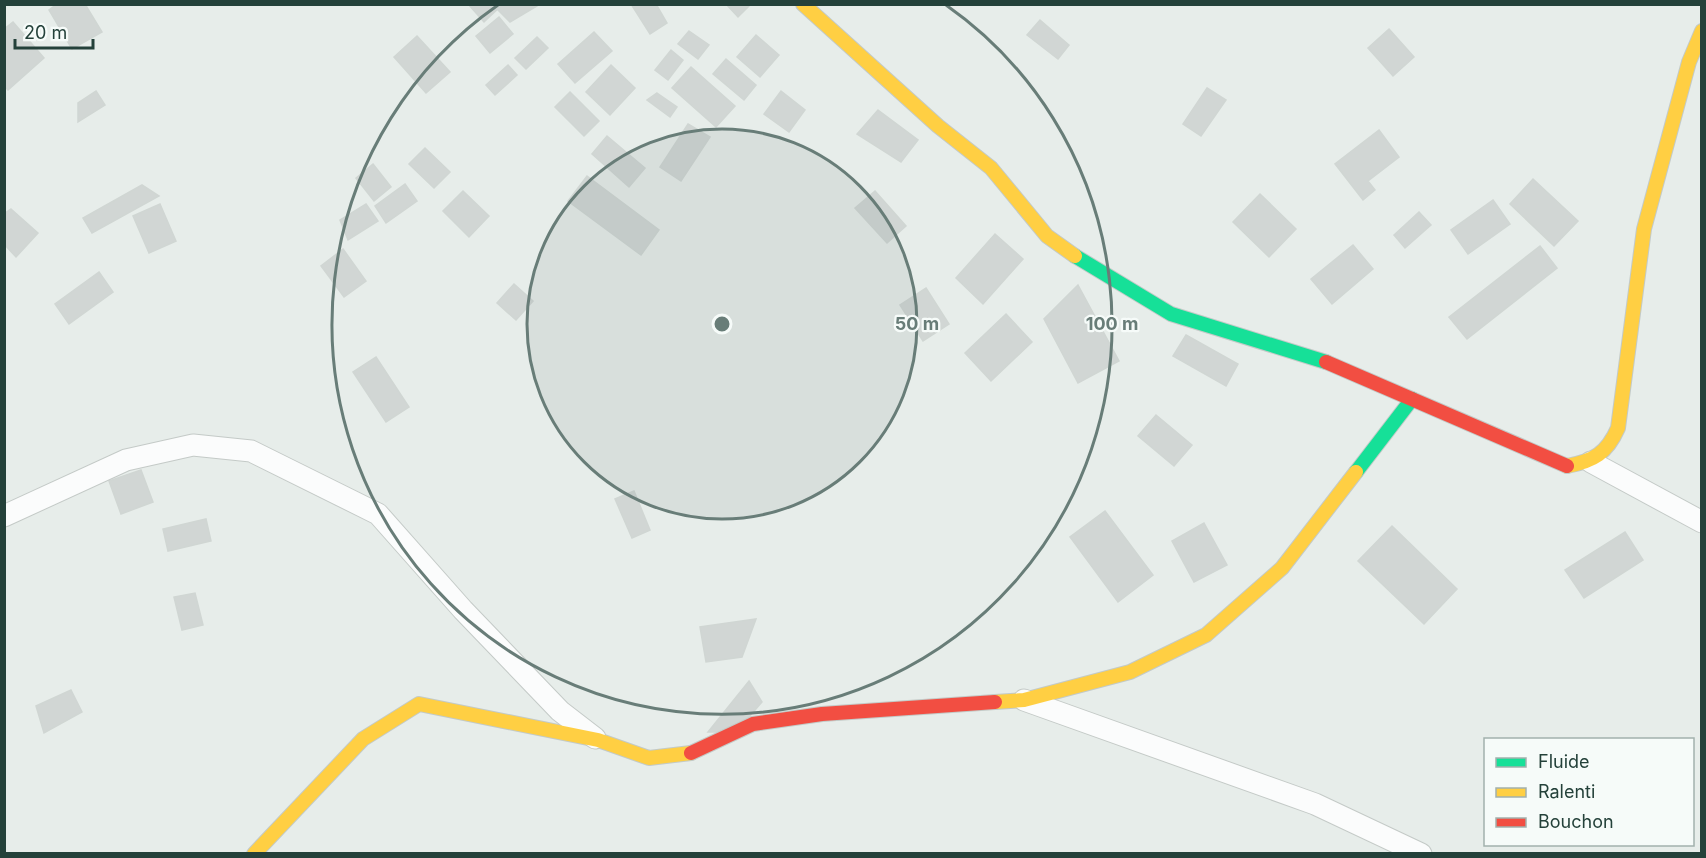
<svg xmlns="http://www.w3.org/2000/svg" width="1706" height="858" viewBox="0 0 1706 858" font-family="Inter,sans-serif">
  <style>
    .building { fill: #d1d6d4; stroke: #d0d6d3; stroke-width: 1.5 }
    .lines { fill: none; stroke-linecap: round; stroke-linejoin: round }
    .street-casing { stroke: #c4cac7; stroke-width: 23 }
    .fast-casing { stroke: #c3cac7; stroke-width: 16 }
    .slow-casing { stroke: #c3cac7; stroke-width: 16 }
    .jam-casing { stroke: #c3cac7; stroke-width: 16 }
    .street { stroke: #fbfcfc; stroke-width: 21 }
    .fast { stroke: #16e098; stroke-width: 14 }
    .slow { stroke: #ffcf43; stroke-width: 14 }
    .jam { stroke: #f24e42; stroke-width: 14 }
    .ring { fill: none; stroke: #687d78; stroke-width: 3 }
    .centre { fill: #687d78; stroke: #f6fbf9; stroke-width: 3 }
    .ring-label { font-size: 18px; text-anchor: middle; font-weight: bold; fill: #687d78; stroke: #f6fbf9; stroke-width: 4.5; stroke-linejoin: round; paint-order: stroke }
  </style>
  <rect width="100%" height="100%" fill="#e7edea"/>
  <path class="building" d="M 57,4 L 85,4 L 102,32 L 72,49 L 49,10 Z
    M 468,4 L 503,4 L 484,22 Z
    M 503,4 L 536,4 L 537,6 L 510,22 L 498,10 Z
    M 631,4 L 656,4 L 667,23 L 650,34 Z
    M 726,4 L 747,4 L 749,6 L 738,17 Z
    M 499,17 L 513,34 L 490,53 L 476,36 Z
    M 1040,20 L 1069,45 L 1058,59 L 1027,35 Z
    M 13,22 L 44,58 L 8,90 L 4,86 L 4,29 Z
    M 1389,29 L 1414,57 L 1393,76 L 1368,48 Z
    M 689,31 L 709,45 L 698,59 L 678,44 Z
    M 594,32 L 612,51 L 575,83 L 558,64 Z
    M 756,35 L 779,55 L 760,77 L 737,57 Z
    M 417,36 L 450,72 L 426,93 L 394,57 Z
    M 537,37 L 548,48 L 526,69 L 515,58 Z
    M 671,50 L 683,60 L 668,80 L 655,70 Z
    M 726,59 L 756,85 L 744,100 L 713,74 Z
    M 508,65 L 517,75 L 495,95 L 486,85 Z
    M 611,65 L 635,88 L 610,115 L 586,92 Z
    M 691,67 L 735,106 L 716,127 L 672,88 Z
    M 1207,88 L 1226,100 L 1201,136 L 1183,124 Z
    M 96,91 L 105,105 L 78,122 L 78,103 Z
    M 781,91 L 805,110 L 789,132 L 764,114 Z
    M 570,92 L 599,121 L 584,136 L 555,107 Z
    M 657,93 L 677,107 L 670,117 L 647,100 Z
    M 878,110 L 918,140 L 901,162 L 857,134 Z
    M 688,124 L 710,137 L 681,181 L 660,167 Z
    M 1379,130 L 1399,157 L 1368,181 L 1375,190 L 1363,200 L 1335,164 Z
    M 607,136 L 645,168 L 629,187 L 592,154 Z
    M 425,148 L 450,172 L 434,188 L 409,164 Z
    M 373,164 L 391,187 L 374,201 L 356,178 Z
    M 587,176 L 659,230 L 641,255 L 568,201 Z
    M 1533,179 L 1578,221 L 1554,246 L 1510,204 Z
    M 405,184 L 417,201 L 386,223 L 375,206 Z
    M 142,185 L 159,196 L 92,233 L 83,218 Z
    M 463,191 L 489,216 L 469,237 L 443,211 Z
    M 875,191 L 906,226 L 887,243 L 855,208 Z
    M 1260,194 L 1296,229 L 1269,257 L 1233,222 Z
    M 1493,200 L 1510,224 L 1468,254 L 1451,230 Z
    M 160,204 L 176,241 L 149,253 L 133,216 Z
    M 366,204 L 378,221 L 348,240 L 340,220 Z
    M 11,209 L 38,233 L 16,257 L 4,244 L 4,214 Z
    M 1419,212 L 1431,225 L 1405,248 L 1394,235 Z
    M 995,234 L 1023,259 L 983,304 L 956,278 Z
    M 1353,245 L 1373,269 L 1332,304 L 1311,279 Z
    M 1540,246 L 1557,268 L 1467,339 L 1449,317 Z
    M 343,249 L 366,281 L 344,297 L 321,266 Z
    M 99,272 L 113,292 L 69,324 L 55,304 Z
    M 514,284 L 533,301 L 516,320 L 497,303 Z
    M 1078,285 L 1119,361 L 1078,383 L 1044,319 Z
    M 926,288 L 949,324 L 923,341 L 900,305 Z
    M 1006,314 L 1032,342 L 991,381 L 965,353 Z
    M 1186,335 L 1238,364 L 1226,386 L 1173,356 Z
    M 376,357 L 409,407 L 386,422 L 353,372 Z
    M 1156,415 L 1192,445 L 1174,466 L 1138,436 Z
    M 141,470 L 153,502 L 121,514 L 109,481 Z
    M 634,491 L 650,530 L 632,538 L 615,499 Z
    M 1105,511 L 1153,575 L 1118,602 L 1070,537 Z
    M 206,519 L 211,541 L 168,551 L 163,529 Z
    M 1204,523 L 1227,565 L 1194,582 L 1172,541 Z
    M 1392,526 L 1457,589 L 1424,624 L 1358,561 Z
    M 1625,532 L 1643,560 L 1584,598 L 1565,570 Z
    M 195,593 L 203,625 L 182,630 L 174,597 Z
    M 756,619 L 742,657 L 706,662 L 700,627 Z
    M 749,681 L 762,702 L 736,732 L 708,732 Z
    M 71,690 L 82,712 L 44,733 L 36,706 Z"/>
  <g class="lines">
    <g class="street-casing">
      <path id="street" d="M 1591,462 L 1702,522
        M 4,516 L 126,460 L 193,445 L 251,451 L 378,514 L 463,610 L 560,711 L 595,738
        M 1024,700 L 1315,804 L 1421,854"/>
    </g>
    <g class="fast-casing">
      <path id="fast" d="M 1075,256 L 1171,314 L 1326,362
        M 1356,472 L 1412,399"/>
    </g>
    <g class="slow-casing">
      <path id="slow" d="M 803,4 L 938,126 L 991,168 L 1047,236 L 1075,256
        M 1567,466 C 1594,461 1607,453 1618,428 L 1644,229 L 1689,62 L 1702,31
        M 995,702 L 1024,700 L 1130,672 L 1206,635 L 1282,568 L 1356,472
        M 254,854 L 363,739 L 419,704 L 598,740 L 649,758 L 691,753"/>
    </g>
    <g class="jam-casing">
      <path id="jam" d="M 1326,362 L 1567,466
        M 691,753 L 753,724 L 822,714 L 995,702"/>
    </g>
    <use href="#street" class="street"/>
    <use href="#fast" class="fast"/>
    <use href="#slow" class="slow"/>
    <use href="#jam" class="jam"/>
  </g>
  <circle cx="722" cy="324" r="195" fill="#687d78" fill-opacity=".12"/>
  <g class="ring">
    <circle cx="722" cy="324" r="195"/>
    <path d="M946 5A390 390 0 1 1 498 5"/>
  </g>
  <circle cx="722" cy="324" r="9" class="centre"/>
  <g class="ring-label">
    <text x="917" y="330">50 m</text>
    <text x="1112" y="330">100 m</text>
  </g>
  <rect width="1706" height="858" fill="none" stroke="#24413a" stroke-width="12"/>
  <rect x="1484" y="738" width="210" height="108" fill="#f6fbf9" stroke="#a2b1ad" stroke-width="1.5"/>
  <rect x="1496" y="758" width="30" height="9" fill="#16e098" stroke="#a2b1ad" stroke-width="1.5"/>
  <text x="1538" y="768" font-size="18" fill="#24413a">Fluide</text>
  <rect x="1496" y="788" width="30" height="9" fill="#ffcf43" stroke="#a2b1ad" stroke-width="1.5"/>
  <text x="1538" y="798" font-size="18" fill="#24413a">Ralenti</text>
  <rect x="1496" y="818" width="30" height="9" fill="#f24e42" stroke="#a2b1ad" stroke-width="1.5"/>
  <text x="1538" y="828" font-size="18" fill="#24413a">Bouchon</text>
  <path d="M15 39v9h78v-9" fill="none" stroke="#24413a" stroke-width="3"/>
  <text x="24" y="39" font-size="18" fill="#24413a" stroke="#f6fbf9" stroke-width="4.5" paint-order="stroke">20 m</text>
</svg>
